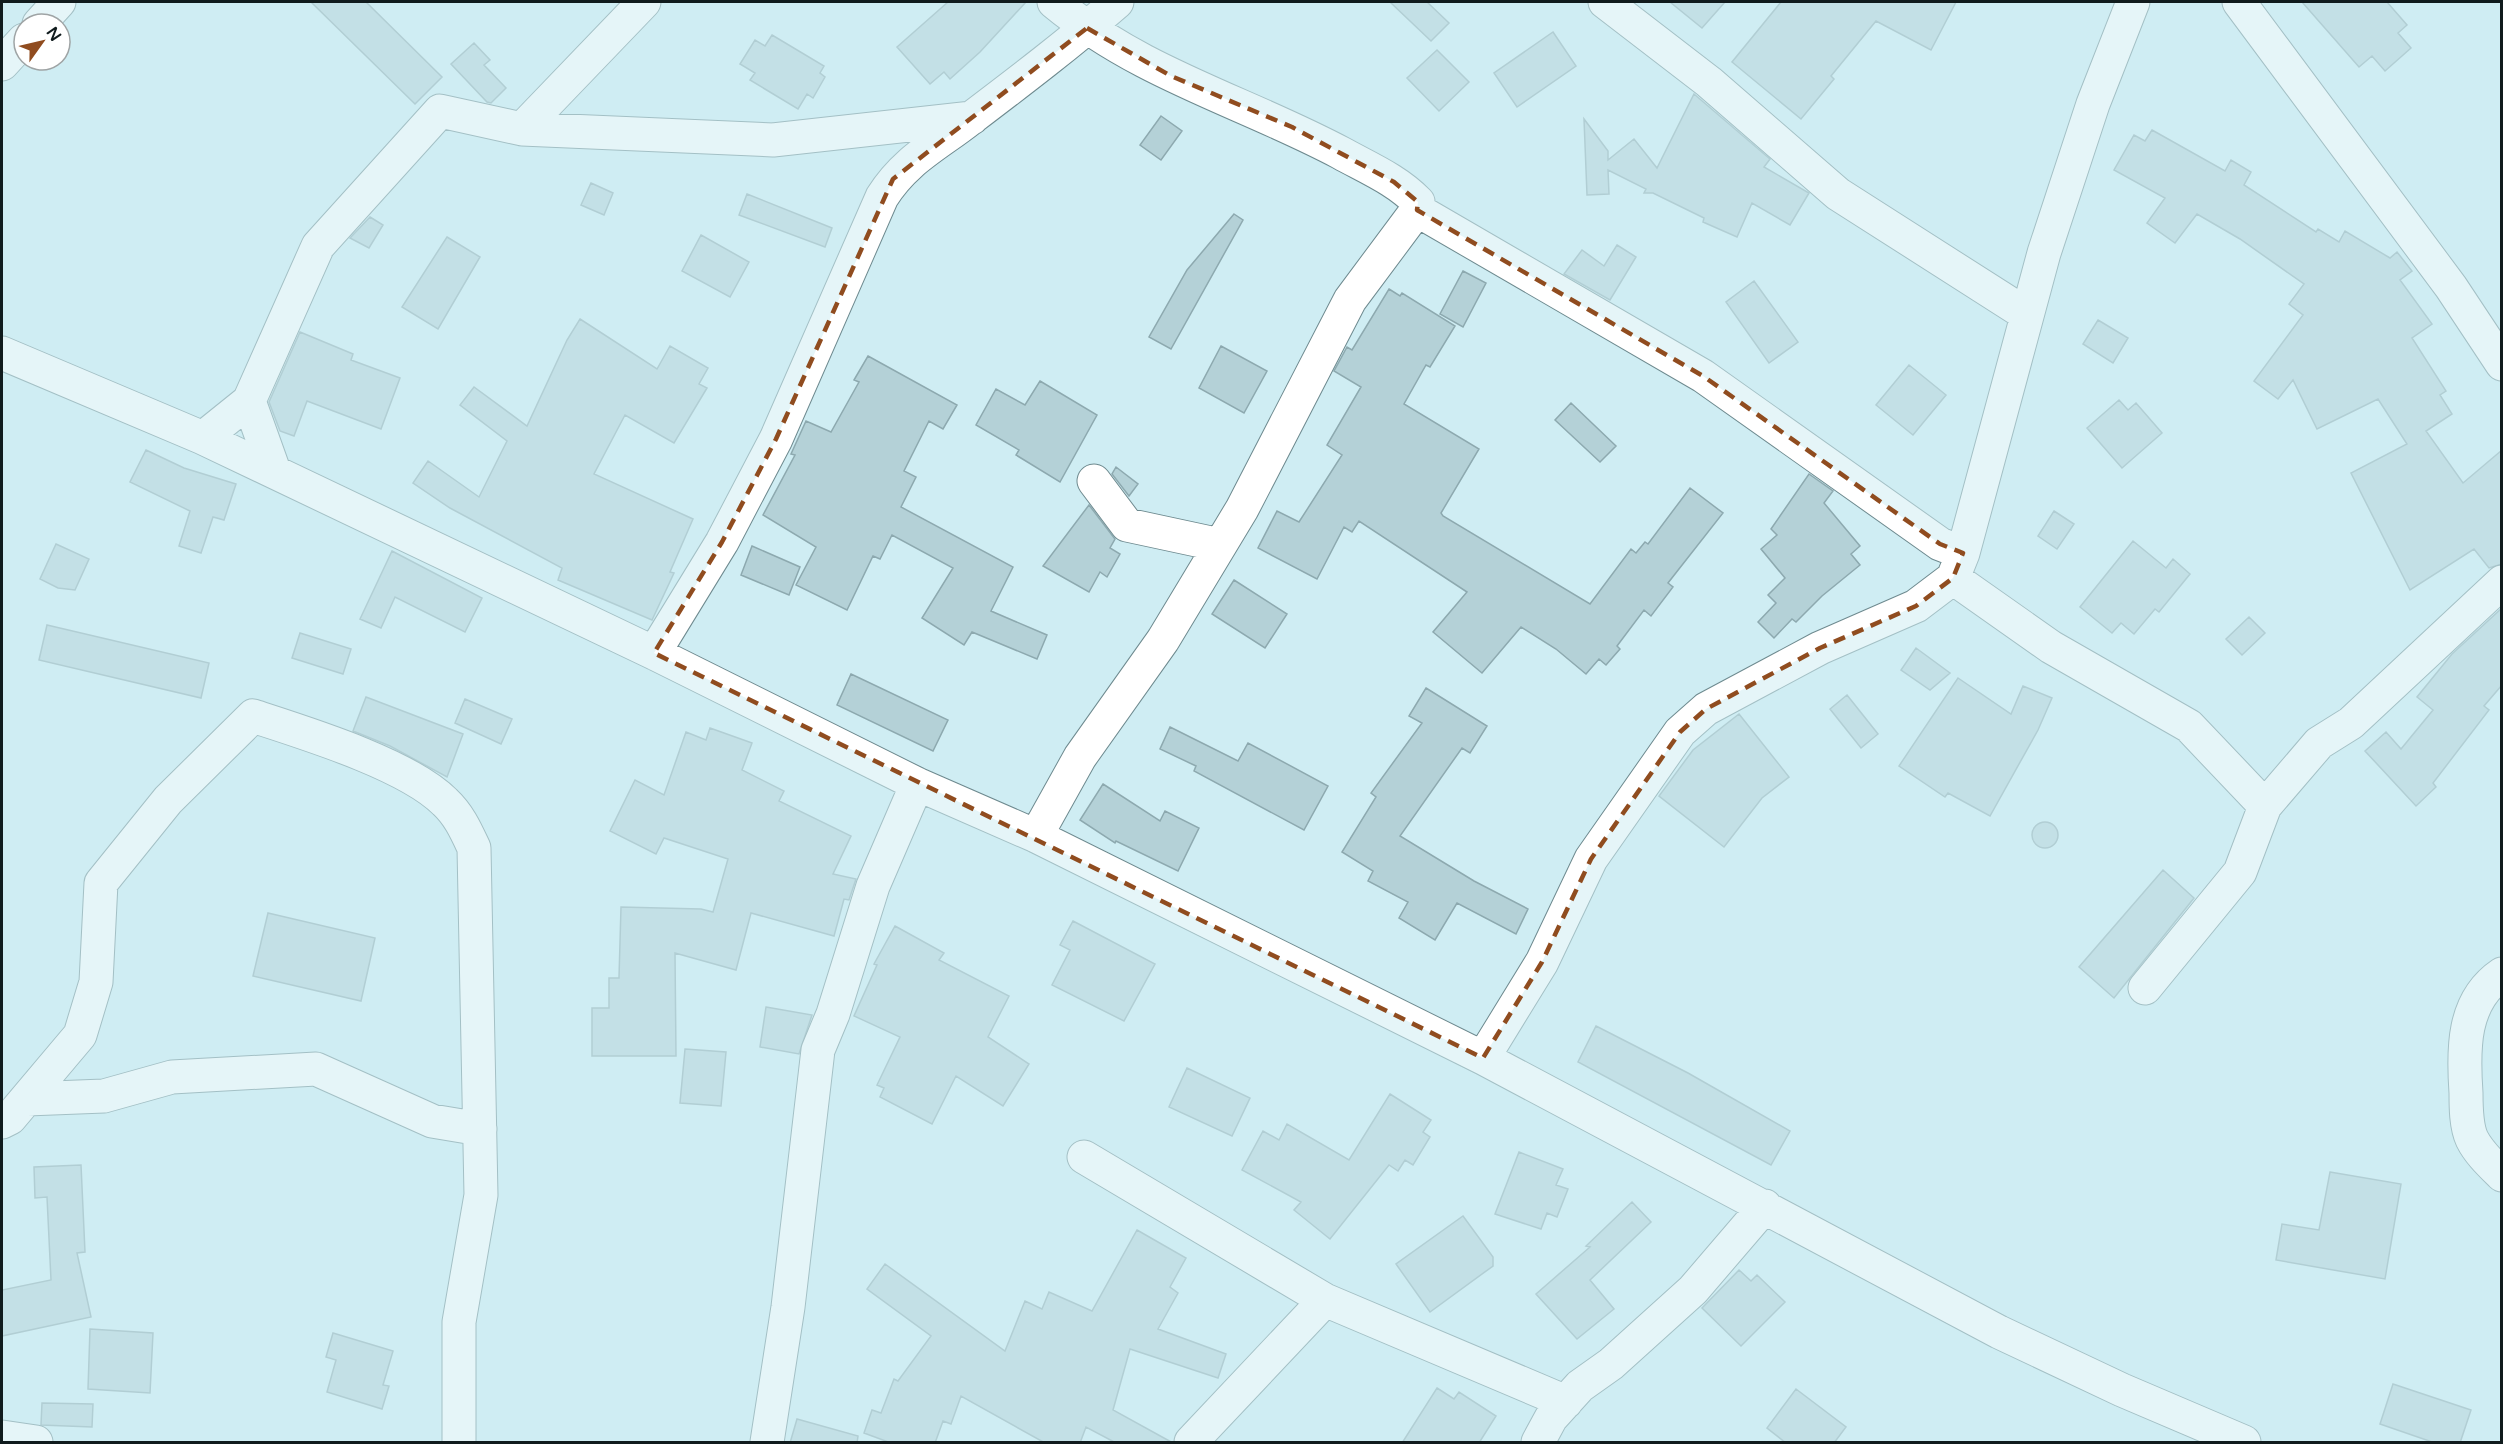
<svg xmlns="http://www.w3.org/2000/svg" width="2503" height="1444" viewBox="0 0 2503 1444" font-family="'Varela Round',sans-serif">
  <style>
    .building { fill: #b4d1d7; stroke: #8da9af; stroke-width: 1.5 }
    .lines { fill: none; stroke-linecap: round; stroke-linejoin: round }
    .minor-casing { stroke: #6e8a8f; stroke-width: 35 }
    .minor { stroke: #fff; stroke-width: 33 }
    .marked { fill: none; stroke: #904c1f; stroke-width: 4.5; stroke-dasharray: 12 8; stroke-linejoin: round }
  </style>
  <rect width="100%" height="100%" fill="#cfedf3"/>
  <path class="building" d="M 311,2 L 366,2 L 442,77 L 415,104 Z
    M 948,2 L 1026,2 L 980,52 L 950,79 L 944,72 L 930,84 L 897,47 Z
    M 1390,2 L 1427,2 L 1449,23 L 1431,41 Z
    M 1670,2 L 1725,2 L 1702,28 Z
    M 1781,2 L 1956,2 L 1931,50 L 1876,21 L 1831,76 L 1834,79 L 1801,119 L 1732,62 Z
    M 2302,2 L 2387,2 L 2407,25 L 2398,33 L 2411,48 L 2385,71 L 2372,56 L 2359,67 Z
    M 1553,32 L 1576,66 L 1517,107 L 1494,73 Z
    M 772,35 L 824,66 L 820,73 L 825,77 L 813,98 L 807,94 L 798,109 L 750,80 L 755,73 L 740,64 L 755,40 L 765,46 Z
    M 474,43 L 490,60 L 484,65 L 506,88 L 491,103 L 487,102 L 451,64 Z
    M 1437,50 L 1469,82 L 1439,111 L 1407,78 Z
    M 1694,94 L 1770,159 L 1764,167 L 1809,193 L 1790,225 L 1752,203 L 1737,237 L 1703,222 L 1704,218 L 1653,193 L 1644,193 L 1646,189 L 1608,170 L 1609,194 L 1587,195 L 1584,119 L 1608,151 L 1608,160 L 1634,139 L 1657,168 Z
    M 1161,116 L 1182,131 L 1161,160 L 1140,145 Z
    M 2152,130 L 2225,171 L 2231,160 L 2251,172 L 2244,185 L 2316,232 L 2318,229 L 2339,242 L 2345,231 L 2390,258 L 2397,252 L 2412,271 L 2400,280 L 2432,324 L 2412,338 L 2446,391 L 2440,395 L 2452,414 L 2426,431 L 2463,483 L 2502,450 L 2502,564 L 2489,568 L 2474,549 L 2410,590 L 2351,473 L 2407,444 L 2378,399 L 2317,429 L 2293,380 L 2278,399 L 2254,381 L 2303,315 L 2289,304 L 2304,284 L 2240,239 L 2197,214 L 2175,243 L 2147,223 L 2165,198 L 2114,170 L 2134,135 L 2145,141 Z
    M 591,183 L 613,193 L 604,215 L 581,205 Z
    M 747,194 L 832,228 L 825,247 L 739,215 Z
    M 1234,214 L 1243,220 L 1171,349 L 1149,337 L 1187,270 Z
    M 370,217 L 383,225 L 369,248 L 350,238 Z
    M 701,235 L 749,262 L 730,297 L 682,271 Z
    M 447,237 L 480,257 L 438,329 L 402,307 Z
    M 1617,245 L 1636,257 L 1610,300 L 1564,274 L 1582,250 L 1604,266 Z
    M 1463,271 L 1486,283 L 1463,327 L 1440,314 Z
    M 1754,281 L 1798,342 L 1769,363 L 1726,302 Z
    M 1389,289 L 1400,296 L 1402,293 L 1455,326 L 1430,367 L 1426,365 L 1404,404 L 1479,449 L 1441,513 L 1443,516 L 1590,604 L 1631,549 L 1636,553 L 1645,542 L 1648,544 L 1690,488 L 1723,513 L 1668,583 L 1673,587 L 1651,616 L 1644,610 L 1617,646 L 1620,649 L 1606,665 L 1599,659 L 1586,674 L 1556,649 L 1521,627 L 1482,673 L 1433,632 L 1467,592 L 1359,521 L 1352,532 L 1344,527 L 1317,579 L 1258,548 L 1277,511 L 1299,522 L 1342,455 L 1327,445 L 1361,387 L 1334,371 L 1347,347 L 1352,350 Z
    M 580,319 L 657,369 L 670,346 L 708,368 L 699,384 L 707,388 L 674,443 L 625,415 L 594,474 L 693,519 L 670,572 L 674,573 L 652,620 L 558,580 L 562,568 L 450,508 L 413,483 L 428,461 L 479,497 L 507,441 L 460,405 L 474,387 L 527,426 L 567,340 Z
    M 2098,320 L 2128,338 L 2113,363 L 2083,344 Z
    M 300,332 L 353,354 L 351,360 L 400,378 L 381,429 L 307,401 L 294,436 L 280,431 L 269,402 Z
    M 1221,346 L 1267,371 L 1244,413 L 1199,388 Z
    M 868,356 L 957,405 L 943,429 L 929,421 L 904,471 L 916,477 L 901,507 L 1013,567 L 991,611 L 1047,635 L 1037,659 L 972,632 L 964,645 L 922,618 L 953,568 L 892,535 L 880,559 L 873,556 L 847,610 L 796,585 L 816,547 L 763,515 L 795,455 L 791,454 L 806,421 L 831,432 L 859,382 L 854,380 Z
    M 1909,365 L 1946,395 L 1913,435 L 1876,405 Z
    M 1040,381 L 1097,415 L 1060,482 L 1016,455 L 1019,450 L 976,425 L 996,389 L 1025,405 Z
    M 2119,400 L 2128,410 L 2136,403 L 2162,433 L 2122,468 L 2087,428 Z
    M 1571,403 L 1616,446 L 1600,462 L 1555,420 Z
    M 146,450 L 184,468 L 236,484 L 224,520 L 213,517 L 201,553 L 179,546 L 190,511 L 130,482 Z
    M 1116,467 L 1138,484 L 1129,496 L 1112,474 Z
    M 1809,474 L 1833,491 L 1824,503 L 1860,546 L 1851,554 L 1860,565 L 1822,596 L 1796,622 L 1792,619 L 1774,638 L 1758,622 L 1776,603 L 1768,595 L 1785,578 L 1761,549 L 1777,535 L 1771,529 Z
    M 1089,505 L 1115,539 L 1110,548 L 1120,554 L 1107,577 L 1100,572 L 1089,592 L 1043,566 Z
    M 2054,511 L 2074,524 L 2057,549 L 2038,536 Z
    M 2133,541 L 2166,568 L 2173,559 L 2190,574 L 2159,612 L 2155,609 L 2134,634 L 2121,623 L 2112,633 L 2080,607 Z
    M 56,544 L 89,559 L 75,590 L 58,588 L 40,579 Z
    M 752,546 L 800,567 L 789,595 L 741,575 Z
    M 392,551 L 482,598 L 465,632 L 395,597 L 381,628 L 360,619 Z
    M 1234,580 L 1287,614 L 1265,648 L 1212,614 Z
    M 2502,608 L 2502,685 L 2484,706 L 2489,710 L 2433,783 L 2436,787 L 2416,806 L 2365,751 L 2386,732 L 2401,749 L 2433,710 L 2417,697 L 2452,654 Z
    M 2249,617 L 2265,633 L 2242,655 L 2226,639 Z
    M 47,625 L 209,663 L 201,698 L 39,660 Z
    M 300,633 L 351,649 L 343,674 L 292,658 Z
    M 1916,648 L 1950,673 L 1930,690 L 1901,670 Z
    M 851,674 L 948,720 L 933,751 L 837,705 Z
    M 1958,678 L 2011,714 L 2023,686 L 2052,698 L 2038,730 L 1990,816 L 1948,793 L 1945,797 L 1899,766 Z
    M 1426,688 L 1487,726 L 1470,753 L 1462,748 L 1400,836 L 1474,881 L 1528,909 L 1516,934 L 1457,903 L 1435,940 L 1399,918 L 1408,902 L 1368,881 L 1373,871 L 1342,852 L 1376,797 L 1371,793 L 1422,723 L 1409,716 Z
    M 1847,695 L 1878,734 L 1861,748 L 1830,709 Z
    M 366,697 L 463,734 L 447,777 L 390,746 L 353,731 Z
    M 465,699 L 512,719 L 501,744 L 455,723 Z
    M 1739,714 L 1789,777 L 1762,798 L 1724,847 L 1659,796 L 1693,750 Z
    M 1170,727 L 1238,761 L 1248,743 L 1328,786 L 1304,830 L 1194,771 L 1196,766 L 1160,749 Z
    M 710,728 L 752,743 L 742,770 L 784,791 L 779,801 L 851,836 L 833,874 L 856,879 L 849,900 L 844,899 L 834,936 L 751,913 L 736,970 L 675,953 L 676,1056 L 592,1056 L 592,1008 L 609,1008 L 609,978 L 619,978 L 621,907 L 701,909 L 713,912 L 728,859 L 664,838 L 656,854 L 610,831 L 635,780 L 664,795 L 686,732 L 706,740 Z
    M 1103,784 L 1160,821 L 1165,811 L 1199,828 L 1178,871 L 1116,841 L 1115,843 L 1080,820 Z
    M2032 835a13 13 0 1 1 26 0a13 13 0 1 1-26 0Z
    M 2163,870 L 2194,898 L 2114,998 L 2079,967 Z
    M 268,913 L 375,938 L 361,1001 L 253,976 Z
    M 1073,921 L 1155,964 L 1124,1021 L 1052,985 L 1070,950 L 1060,945 Z
    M 895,926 L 944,953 L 939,960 L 1009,996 L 988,1037 L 1029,1064 L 1003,1106 L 956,1076 L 932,1124 L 880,1097 L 884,1088 L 877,1085 L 900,1037 L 854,1016 L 877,965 L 874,964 Z
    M 766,1007 L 812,1015 L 799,1054 L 760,1047 Z
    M 1596,1026 L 1688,1073 L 1790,1131 L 1771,1165 L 1578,1062 Z
    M 685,1049 L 726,1052 L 721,1106 L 680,1103 Z
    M 1187,1068 L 1250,1098 L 1232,1136 L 1169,1107 Z
    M 1390,1094 L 1431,1120 L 1423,1132 L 1430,1137 L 1413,1165 L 1405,1160 L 1398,1171 L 1389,1165 L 1330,1239 L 1294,1210 L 1301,1202 L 1242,1170 L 1263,1131 L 1279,1140 L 1287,1124 L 1349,1160 Z
    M 1519,1152 L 1563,1169 L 1556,1185 L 1568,1189 L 1557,1217 L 1547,1213 L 1541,1229 L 1495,1214 Z
    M 81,1165 L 85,1252 L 77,1253 L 91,1317 L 2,1336 L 2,1290 L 51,1280 L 47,1197 L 35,1198 L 34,1167 Z
    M 2330,1172 L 2401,1184 L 2385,1279 L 2276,1260 L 2282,1224 L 2319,1230 Z
    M 1632,1202 L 1651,1222 L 1590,1280 L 1614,1309 L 1577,1339 L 1536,1294 L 1590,1247 L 1586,1246 Z
    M 1463,1216 L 1493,1257 L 1493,1266 L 1430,1312 L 1396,1264 Z
    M 1137,1230 L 1186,1258 L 1170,1287 L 1178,1293 L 1158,1329 L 1226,1354 L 1218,1378 L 1130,1349 L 1113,1410 L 1173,1443 L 1116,1443 L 1086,1427 L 1080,1443 L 1045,1443 L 961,1396 L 951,1424 L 943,1421 L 935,1443 L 891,1443 L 864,1433 L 872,1410 L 881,1413 L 894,1379 L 898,1381 L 931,1336 L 867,1289 L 885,1264 L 1005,1351 L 1025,1301 L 1042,1309 L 1049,1292 L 1092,1311 Z
    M 1739,1270 L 1751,1281 L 1757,1275 L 1785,1302 L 1741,1346 L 1702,1308 Z
    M 90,1329 L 153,1333 L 150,1393 L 88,1389 Z
    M 333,1333 L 393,1351 L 383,1385 L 389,1386 L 382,1409 L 327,1392 L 336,1360 L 326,1357 Z
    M 2393,1384 L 2471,1410 L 2460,1443 L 2435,1443 L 2380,1424 Z
    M 1437,1388 L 1454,1399 L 1459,1392 L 1496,1416 L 1479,1443 L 1402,1443 Z
    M 1796,1389 L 1846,1427 L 1834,1443 L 1786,1443 L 1767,1428 Z
    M 42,1403 L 93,1404 L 92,1427 L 41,1425 Z
    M 797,1419 L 858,1436 L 857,1443 L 790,1443 Z"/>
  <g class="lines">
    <g class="minor-casing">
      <path id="minor" d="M 1605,2 L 1709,82 L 1838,194 L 2026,314
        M 2239,2 L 2451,287 L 2502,364
        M 39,24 L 59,2
        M 2,64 L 24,40
        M 522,129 L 644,2
        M 1417,210 L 1703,376 L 1940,544 L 1963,553
        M 2,353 L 203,438 L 654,653 L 917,784 L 1036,836 L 1483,1058 L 1999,1332 L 2122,1390 L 2244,1442
        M 249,401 L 274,471
        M 203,438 L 249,401 L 318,246 L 440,111 L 522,129 L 773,140 L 972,118
        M 1094,481 L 1127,525 L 1220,545
        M 1953,578 L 2051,647 L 2189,726 L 2265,806
        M 654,653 L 722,542 L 776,439 L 882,197 C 905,160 937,145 970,119 C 1020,81 1070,43 1117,2
        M 1036,836 L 1080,757 L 1163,640 L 1242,509 L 1350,300 L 1417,210 L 1418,202 C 1397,180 1368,168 1341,153 C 1243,101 1141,74 1054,2
        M 2502,974 C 2462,1001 2463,1050 2466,1093 C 2466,1107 2466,1126 2472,1139 C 2479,1153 2491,1164 2502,1175
        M 2145,988 L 2240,872 L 2265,806 L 2319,743 L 2351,723 L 2502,582
        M 1483,1058 L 1542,962 L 1591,859 L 1680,732 L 1706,709 L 1820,648 L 1916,606 L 1953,578 L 1963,553 L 2044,253 L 2093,104 L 2133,2
        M 27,1099 L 104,1096 L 172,1077 L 316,1069 L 432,1121 L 480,1129
        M 2,1122 L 10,1118 L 80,1035 L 96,982 L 101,883 L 168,800 L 253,716 C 305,733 407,764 445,802 C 459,815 466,831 474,848 L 481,1195 L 459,1322 L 459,1442
        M 1084,1157 L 1325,1300
        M 2,1437 L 36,1442
        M 767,1442 L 788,1307 L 818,1050 L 833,1014 L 873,886 L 917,784
        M 1191,1442 L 1325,1300 L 1566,1402
        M 1538,1442 L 1551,1418 L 1580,1386 L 1611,1364 L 1693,1290 L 1765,1206"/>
    </g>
    <use href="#minor" class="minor"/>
  </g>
  <path d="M0 0H2503V1444H0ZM 1087,28 L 1171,76 L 1292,127 L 1394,182 L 1418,202 L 1417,210 L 1703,376 L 1940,544 L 1963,553 L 1953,578 L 1916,606 L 1820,648 L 1706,709 L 1680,732 L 1591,859 L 1542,962 L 1483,1058 L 654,653 L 722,542 L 776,439 L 893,179 Z" fill="#cfedf3" fill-opacity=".55" fill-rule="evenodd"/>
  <path class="marked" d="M 1087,28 L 1171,76 L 1292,127 L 1394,182 L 1418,202 L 1417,210 L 1703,376 L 1940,544 L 1963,553 L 1953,578 L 1916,606 L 1820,648 L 1706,709 L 1680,732 L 1591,859 L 1542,962 L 1483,1058 L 654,653 L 722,542 L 776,439 L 893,179 Z"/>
  <rect width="2503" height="1444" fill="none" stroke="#101b1d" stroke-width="6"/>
  <g transform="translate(42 42) rotate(56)"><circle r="28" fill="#ffffff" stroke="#9fa4a5" stroke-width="1.5"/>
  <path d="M0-4.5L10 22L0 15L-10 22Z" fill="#904c1f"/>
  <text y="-9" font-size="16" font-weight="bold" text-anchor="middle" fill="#101b1d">N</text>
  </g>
</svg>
